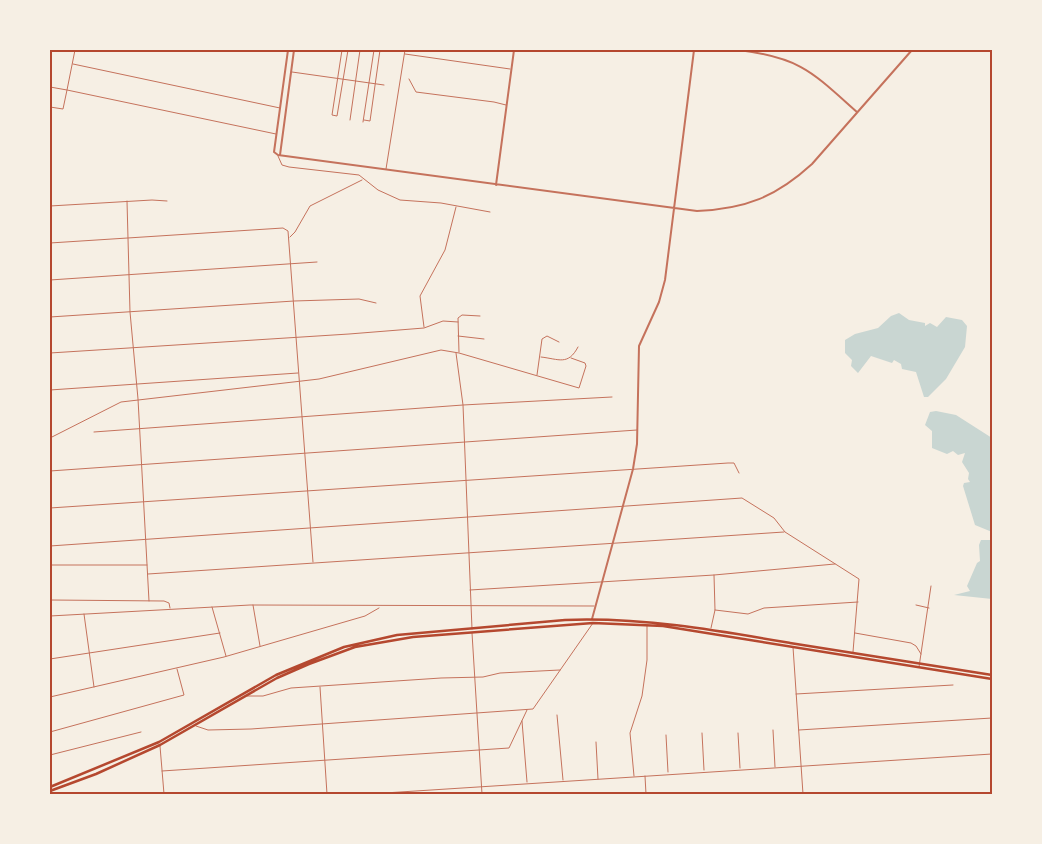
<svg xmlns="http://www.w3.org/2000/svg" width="1042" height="844" viewBox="0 0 1042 844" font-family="'IBM Plex Sans',sans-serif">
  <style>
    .water { fill: #c9d6d2 }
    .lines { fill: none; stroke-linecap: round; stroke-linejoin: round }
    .minor { stroke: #c5725c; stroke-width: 1 }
    .tertiary { stroke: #c5725c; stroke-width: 2 }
    .primary { stroke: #b5482f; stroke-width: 2.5 }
    .neatline { fill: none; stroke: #b5482f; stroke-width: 2 }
  </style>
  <rect width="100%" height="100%" fill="#f6efe4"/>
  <path class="water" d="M 899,313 L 909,320 L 925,323 L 925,326 L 930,323 L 937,327 L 946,317 L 962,320 L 967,326 L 965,347 L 946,379 L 928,397 L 924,397 L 916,372 L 902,369 L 901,364 L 894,360 L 892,363 L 871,356 L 858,373 L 851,366 L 852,360 L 845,353 L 845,340 L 855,334 L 878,328 L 891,316 Z
    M 936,411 L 956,415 L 992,438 L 992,532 L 975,525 L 963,486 L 964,483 L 970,482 L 968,479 L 969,473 L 962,462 L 965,453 L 958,455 L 953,451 L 947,454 L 932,448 L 932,431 L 925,425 L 930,412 Z
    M 981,540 L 992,540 L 992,599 L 954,595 L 970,591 L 967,586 L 977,563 L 980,561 L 979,545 Z"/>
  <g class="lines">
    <path class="minor" d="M 75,50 L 67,90 L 276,134
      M 342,50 L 332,115 L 337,116 L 348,50
      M 405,54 L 510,69
      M 73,64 L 280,108
      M 292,72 L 384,85
      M 409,79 L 416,92 L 494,102 L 506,105
      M 50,87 L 67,90 L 63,109 L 50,107
      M 350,120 L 360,50
      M 364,120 L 370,121 L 380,50
      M 363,122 L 374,50
      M 278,156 L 282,165 L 289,167 L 359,175 L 378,190 L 400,200 L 441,203 L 490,212
      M 386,169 L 405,50
      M 127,201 L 130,312 L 138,399 L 149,601
      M 50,206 L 152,200 L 167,201
      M 290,237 L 295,232 L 310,206 L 362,180
      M 50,243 L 283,228 L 288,231 L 313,562
      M 50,280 L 317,262
      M 50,317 L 294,301 L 359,299 L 376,303
      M 424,327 L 420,296 L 445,250 L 456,207
      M 458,336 L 484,339
      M 459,352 L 458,318 L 462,315 L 480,316
      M 50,353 L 349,334 L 424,328 L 443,321 L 458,322
      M 456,353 L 463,405 L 472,629
      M 541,357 C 559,359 568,366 578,347
      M 537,375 L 542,339 L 547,336 L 559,342
      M 50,390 L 298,373
      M 94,432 L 463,405 L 612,397
      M 50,438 L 121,402 L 319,379 L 441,350 L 459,353 L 579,388 L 586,366 L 585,363 L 571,358
      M 50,471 L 637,430
      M 50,508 L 728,463 L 734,463 L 739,473
      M 50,546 L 742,498 L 774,518 L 785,532 L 859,579 L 853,652
      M 50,565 L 147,565
      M 148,574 L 784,532
      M 470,590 L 714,575 L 835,564
      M 50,600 L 164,601 L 169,603 L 170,608
      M 253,605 L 260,646
      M 916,605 L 929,608
      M 212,607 L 226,656
      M 715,610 L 748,614 L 764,608 L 858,602
      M 84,614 L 94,687
      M 50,616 L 250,605 L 594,606
      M 711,628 L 715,610 L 714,575
      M 472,633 L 482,794
      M 855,633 L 911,643 L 916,646 L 921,654
      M 793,647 L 803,794
      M 50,659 L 220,633
      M 919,667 L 931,586
      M 320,687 L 327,794
      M 796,694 L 953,685
      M 247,696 L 263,696 L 291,688 L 441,678 L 483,677 L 500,673 L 560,670
      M 50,697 L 224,657 L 365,616 L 379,608
      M 557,715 L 563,780
      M 522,721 L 527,782
      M 196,726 L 208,730 L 251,729 L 533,709 L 593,623
      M 773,730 L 775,767
      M 799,730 L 992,718
      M 50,732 L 184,695 L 177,669
      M 702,733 L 704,770
      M 738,733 L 740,768
      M 666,735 L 668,772
      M 596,742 L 598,779
      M 160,746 L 164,794
      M 50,755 L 141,732
      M 162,771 L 509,748 L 527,710
      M 634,776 L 630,733 L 642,696 L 647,660 L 647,625
      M 645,776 L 646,794
      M 369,794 L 992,754
      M 968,794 L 992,793"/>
    <path class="tertiary" d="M 288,50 L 274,152 L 278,155 L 697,211 C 745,209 776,197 812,164 L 912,50
      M 739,50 C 801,58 812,72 857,112
      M 280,155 L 294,50
      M 496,185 L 514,50
      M 592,619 L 633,469 L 637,444 L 639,346 L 659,302 L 665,280 L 694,50"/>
    <path class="primary" d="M 50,787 L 159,742 L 276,675 L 344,647 L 397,635 L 565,620 C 641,617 715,630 790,643 C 857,654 925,664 992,675
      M 50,791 L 96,774 L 160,745 L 277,678 L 309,664 L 355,647 L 413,637 L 593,623 L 663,626 L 992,679"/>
  </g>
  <rect width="1042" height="844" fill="none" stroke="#f6efe4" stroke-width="102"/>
  <rect x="51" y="51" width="940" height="742" class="neatline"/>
</svg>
